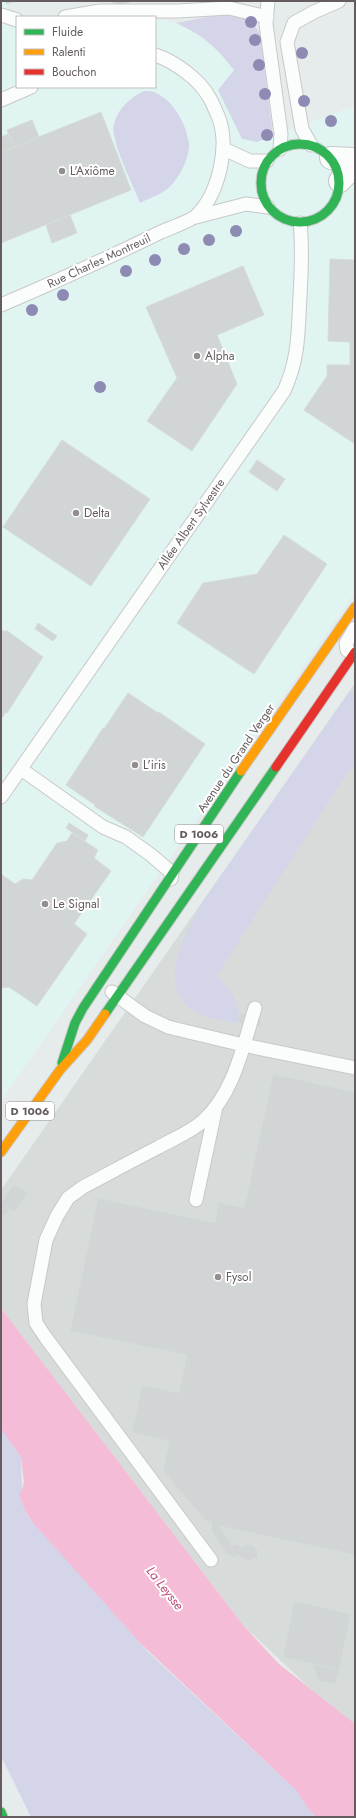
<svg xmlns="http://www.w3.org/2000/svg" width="356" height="1818" viewBox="0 0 356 1818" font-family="Jost,sans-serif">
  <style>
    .commercial { fill: #e0f5f2 }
    .industrial { fill: #d7dcdb }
    .green { fill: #d4d5e8 }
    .water { fill: #f5bcd7 }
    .building { fill: #d1d5d5; stroke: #d6dcda }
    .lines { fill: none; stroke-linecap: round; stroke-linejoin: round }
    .lane-casing { stroke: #c7c8c7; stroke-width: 15 }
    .street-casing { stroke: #c7c8c7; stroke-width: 24 }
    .fast-casing { stroke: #c9c9ca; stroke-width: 11 }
    .slow-casing { stroke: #c9c9ca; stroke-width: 11 }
    .jam-casing { stroke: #c9c9ca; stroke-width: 11 }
    .lane { stroke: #fbfcfc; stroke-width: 13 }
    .street { stroke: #fbfcfc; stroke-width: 22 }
    .fast { stroke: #30b455; stroke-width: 9 }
    .slow { stroke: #ff9f0a; stroke-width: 9 }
    .jam { stroke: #e5322d; stroke-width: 9 }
    .tree { fill: #8d8ab3 }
    .poi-dot { fill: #928e90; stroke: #fff; stroke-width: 1.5 }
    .labels { text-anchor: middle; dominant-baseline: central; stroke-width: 4; stroke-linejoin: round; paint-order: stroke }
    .shield { fill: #fff; stroke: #928d8f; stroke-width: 1 }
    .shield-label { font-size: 11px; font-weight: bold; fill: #645c5f }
    .poi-label { font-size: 12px; fill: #645c5f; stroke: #fff; text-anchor: start }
    .street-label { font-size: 12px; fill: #645c5f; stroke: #fff }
    .water-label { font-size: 13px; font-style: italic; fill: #bf4a77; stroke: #fff }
  </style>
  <rect width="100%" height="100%" fill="#e6eceb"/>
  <path class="commercial" d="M 1,1 L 5,1 L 17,27 L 17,87 L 155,87 L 155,18 L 176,23 L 197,33 L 217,49 L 234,70 L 257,142 L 355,106 L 355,592 L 1,1101 Z"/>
  <path class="industrial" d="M 355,683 L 355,1726 L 315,1693 L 243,1625 L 1,1308 L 1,1190 Z"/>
  <path class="green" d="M 233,12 C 246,16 253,21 260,34 L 273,136 L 257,142 L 242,139 L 218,90 L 234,70 C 215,46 204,36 176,23 Z
    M 144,91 C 148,91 153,91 156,93 C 174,101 186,124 189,143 C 190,155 182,173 174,182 C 166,193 152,197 140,203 C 134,187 109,138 114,124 C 118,108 130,98 144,91 Z
    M 350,691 L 355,693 L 355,761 L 217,975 C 229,990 242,1001 238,1023 C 225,1020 205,1019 193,1011 C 156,985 185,934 201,904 Z
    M 1,1428 L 21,1457 L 22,1490 L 26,1514 L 148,1652 L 296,1790 L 309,1810 L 316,1817 L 31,1817 L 1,1756 Z"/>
  <path class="water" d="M 1,1308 L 243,1625 L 279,1664 L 355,1724 L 355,1817 L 316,1817 L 309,1810 L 296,1790 L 140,1643 L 35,1525 L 26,1513 L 19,1494 L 22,1490 L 24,1482 L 21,1457 L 1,1429 Z"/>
  <path class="building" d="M 5,1 L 15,1 L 7,4 Z
    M 109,1 L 133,1 L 120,5 Z
    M 101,112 L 131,190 L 1,243 L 1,152 Z
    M 32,120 L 39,137 L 14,147 L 7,130 Z
    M 8,134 L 14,147 L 1,152 L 1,137 Z
    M 70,215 L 77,233 L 52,243 L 46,225 Z
    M 330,259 L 355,260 L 355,444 L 304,410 L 327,376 L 327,365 L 350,365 L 350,342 L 328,341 Z
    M 243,266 L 264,315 L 217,335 L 237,384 L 192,451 L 147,421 L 177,378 L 146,307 Z
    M 62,440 L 150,499 L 91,586 L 3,527 Z
    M 257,460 L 285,479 L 277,491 L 249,472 Z
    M 284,535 L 327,564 L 254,674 L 177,623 L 203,583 L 257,574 Z
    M 38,623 L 57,636 L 53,641 L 35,629 Z
    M 1,629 L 5,632 L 6,630 L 43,657 L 7,713 L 6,712 L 1,719 Z
    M 128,693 L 158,713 L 159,712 L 205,744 L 143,837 L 94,806 L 95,805 L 66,785 L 103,728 L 104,729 Z
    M 69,823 L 88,835 L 85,841 L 66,828 Z
    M 72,833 L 98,850 L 94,858 L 111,871 L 74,924 L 87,934 L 37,1006 L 9,987 L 1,988 L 1,874 L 15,884 L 23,879 L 32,880 L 57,843 L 67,841 Z
    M 240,1013 L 261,1017 L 260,1027 L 238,1023 Z
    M 273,1074 L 355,1092 L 355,1555 L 219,1526 L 232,1545 L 234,1545 L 234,1543 L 243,1547 L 246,1545 L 251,1544 L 258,1551 L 257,1559 L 255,1558 L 249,1561 L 236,1555 L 236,1558 L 231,1557 L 231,1555 L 226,1553 L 211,1530 L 212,1522 L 205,1520 L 163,1471 L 169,1441 L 132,1433 L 142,1385 L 179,1393 L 187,1355 L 70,1331 L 98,1198 L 215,1223 L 218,1202 L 244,1208 Z
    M 14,1184 L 28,1193 L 14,1212 L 1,1203 Z
    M 1,1203 L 10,1209 L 5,1216 L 1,1213 Z
    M 294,1601 L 351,1614 L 339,1670 L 283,1657 Z
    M 312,1664 L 339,1670 L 335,1684 L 319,1681 Z"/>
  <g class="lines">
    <g class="lane-casing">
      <path id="lane" d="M 268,1 L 266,24 L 281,134 L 280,149
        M 1,15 L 17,20
        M 65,17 L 100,11 L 178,11 L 229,8 L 267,17
        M 1,100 L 31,87
        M 311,145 L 302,129 L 287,42 L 294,23 L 314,12 L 339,1
        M 224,149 L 250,161 L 267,161
        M 196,217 L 246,204 L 268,207
        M 1,305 C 55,282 108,258 161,232 C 170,228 191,221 197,215 C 219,193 230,145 218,116 C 215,110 213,103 209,97 C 199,79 174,61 155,55
        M 355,628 L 346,643 L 347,650 L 355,656
        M 21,769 L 103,827 L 126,837 L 151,855 L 172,873 L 171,879
        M 1,797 L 284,391 C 299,359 298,332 300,297 C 301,272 303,248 300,223
        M 112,992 L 145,1016 L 168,1027 L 243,1045 L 355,1068
        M 196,1200 L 216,1107
        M 211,1560 L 46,1338 L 36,1323 L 34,1304 L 46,1240 L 57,1216 L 68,1198 L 83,1187 C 108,1174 133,1160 159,1147 C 173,1139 191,1132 203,1121 C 234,1093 243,1046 255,1008"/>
    </g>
    <g class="street-casing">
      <path id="street" d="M 331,158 L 355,159
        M 340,181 L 355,165"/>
    </g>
    <g class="fast-casing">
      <path id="fast" d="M261 183a39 39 0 1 1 78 0a39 39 0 1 1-78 0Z
        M 105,1014 L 276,767
        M 62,1063 L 75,1023 L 83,1008 L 241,771
        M 1,1812 L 3,1817"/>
    </g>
    <g class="slow-casing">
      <path id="slow" d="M 241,771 L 355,607
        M 1,1152 L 60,1070 L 87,1040 L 105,1014"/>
    </g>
    <g class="jam-casing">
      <path id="jam" d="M 276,767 L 355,652"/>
    </g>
    <use href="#lane" class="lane"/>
    <use href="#street" class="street"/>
    <use href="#fast" class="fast"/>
    <use href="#slow" class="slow"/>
    <use href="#jam" class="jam"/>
  </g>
  <g class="tree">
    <circle cx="251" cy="22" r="6"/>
    <circle cx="255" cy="40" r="6"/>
    <circle cx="302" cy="53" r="6"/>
    <circle cx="259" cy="65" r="6"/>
    <circle cx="265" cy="94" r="6"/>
    <circle cx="304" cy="101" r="6"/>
    <circle cx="331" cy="121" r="6"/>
    <circle cx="267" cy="135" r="6"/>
    <circle cx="236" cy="231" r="6"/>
    <circle cx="209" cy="240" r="6"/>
    <circle cx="184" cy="249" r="6"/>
    <circle cx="155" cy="260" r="6"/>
    <circle cx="126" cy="271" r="6"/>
    <circle cx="63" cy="295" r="6"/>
    <circle cx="32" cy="310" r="6"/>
    <circle cx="100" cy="387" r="6"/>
  </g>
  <g class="poi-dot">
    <circle cx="62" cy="171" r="4"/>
    <circle cx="197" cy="356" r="4"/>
    <circle cx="76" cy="513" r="4"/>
    <circle cx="135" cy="765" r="4"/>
    <circle cx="45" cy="904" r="4"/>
    <circle cx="218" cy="1277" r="4"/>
  </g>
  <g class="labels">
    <g class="shield">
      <rect x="175" y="825" width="48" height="18" rx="3"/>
      <rect x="6" y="1102" width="48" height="18" rx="3"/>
    </g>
    <g class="shield-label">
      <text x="199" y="834">D 1006</text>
      <text x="30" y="1111">D 1006</text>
    </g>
    <g class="poi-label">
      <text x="70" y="171">L'Axiôme</text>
      <text x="205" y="356">Alpha</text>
      <text x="84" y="513">Delta</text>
      <text x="143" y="765">L'iris</text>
      <text x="53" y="904">Le Signal</text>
      <text x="226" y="1277">Fysol</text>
    </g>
    <g class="street-label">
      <text transform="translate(99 261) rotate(-25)">Rue Charles Montreuil</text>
      <text transform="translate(191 524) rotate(-55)">Allée Albert Sylvestre</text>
      <text transform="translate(236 758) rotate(-56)">Avenue du Grand Verger</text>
    </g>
    <g class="water-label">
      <text transform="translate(165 1588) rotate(52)">La Leysse</text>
    </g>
  </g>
  <rect width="356" height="1818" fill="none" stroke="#645c5f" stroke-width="4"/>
  <rect x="16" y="16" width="140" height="72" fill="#ffffff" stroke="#c1bebf"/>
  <rect x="24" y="29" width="20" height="6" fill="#30b455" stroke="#c1bebf"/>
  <text x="52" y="36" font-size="12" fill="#645c5f">Fluide</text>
  <rect x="24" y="49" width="20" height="6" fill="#ff9f0a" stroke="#c1bebf"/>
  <text x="52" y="56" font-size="12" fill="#645c5f">Ralenti</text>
  <rect x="24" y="69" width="20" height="6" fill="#e5322d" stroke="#c1bebf"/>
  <text x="52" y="76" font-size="12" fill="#645c5f">Bouchon</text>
</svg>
